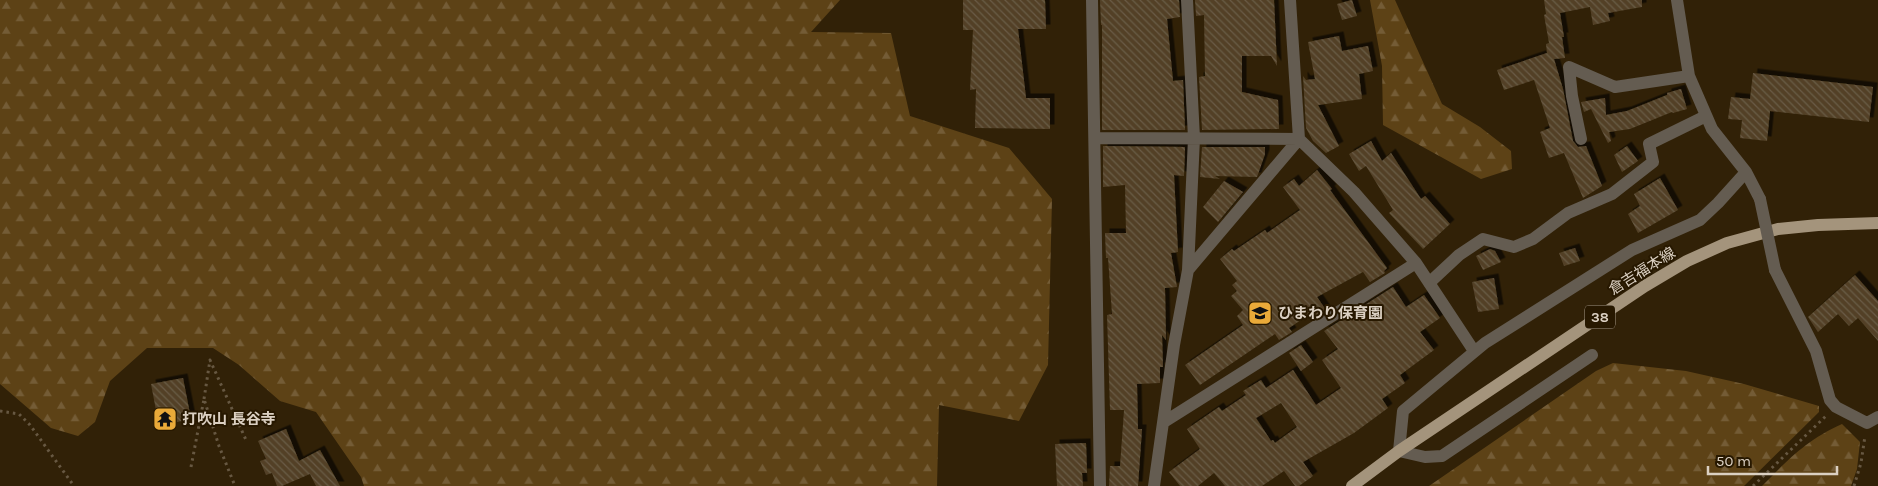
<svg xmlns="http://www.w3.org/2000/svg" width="1878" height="486" viewBox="0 0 1878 486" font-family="Karla,'Noto Sans JP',sans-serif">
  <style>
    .forest { fill: url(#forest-firs) }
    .building { fill: url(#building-back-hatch); fill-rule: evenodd; filter: url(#shadow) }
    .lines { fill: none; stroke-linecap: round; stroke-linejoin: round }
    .path { stroke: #675842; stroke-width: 3; stroke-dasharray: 2.5 4; stroke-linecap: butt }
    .minor { stroke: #645c51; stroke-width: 12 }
    .primary { stroke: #a4947c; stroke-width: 12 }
    .minor-bridge { stroke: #645c51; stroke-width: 12 }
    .labels { text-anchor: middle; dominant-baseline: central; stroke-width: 4; stroke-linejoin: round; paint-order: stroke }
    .shield { fill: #271800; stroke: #a59988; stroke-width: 1 }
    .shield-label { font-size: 14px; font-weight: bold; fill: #dbd0c2 }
    .street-label { font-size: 15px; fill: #dbd0c2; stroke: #271800 }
    .poi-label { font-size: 15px; font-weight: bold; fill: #dbd0c2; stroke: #271800; text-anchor: start }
  </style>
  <defs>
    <pattern id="forest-firs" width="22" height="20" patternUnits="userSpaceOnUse" patternTransform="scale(1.25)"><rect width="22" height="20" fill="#5d4216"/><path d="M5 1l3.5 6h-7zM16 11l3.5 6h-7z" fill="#745c36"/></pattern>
    <pattern id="building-back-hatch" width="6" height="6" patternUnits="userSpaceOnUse" patternTransform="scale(1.25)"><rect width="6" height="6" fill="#524127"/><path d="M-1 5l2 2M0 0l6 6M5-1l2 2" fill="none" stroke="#6a5b45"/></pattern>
    <filter id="shadow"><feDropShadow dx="4.5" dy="-4.5" stdDeviation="0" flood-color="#0009"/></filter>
  </defs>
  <rect width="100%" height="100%" fill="#312107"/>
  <path class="forest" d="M 0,0 L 840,0 L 811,32 L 891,33 L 910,116 L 1009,148 L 1052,199 L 1048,365 L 1019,421 L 939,405 L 937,486 L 364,486 L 361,477 L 316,412 L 280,401 L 239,365 L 213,348 L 147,348 L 110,381 L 95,422 L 78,436 L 51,428 L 0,384 Z
    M 1370,0 L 1395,0 L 1442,104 L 1480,127 L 1511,151 L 1512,169 L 1481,179 L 1383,125 L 1382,66 Z
    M 1613,363 L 1686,371 L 1744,384 L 1819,406 L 1819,412 L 1744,486 L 1429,486 L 1596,371 Z
    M 1842,424 L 1860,442 L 1857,469 L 1851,486 L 1762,486 C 1789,459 1805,441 1842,424 Z"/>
  <path class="building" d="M 963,0 L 1045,0 L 1046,29 L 1018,29 L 1026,98 L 1050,98 L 1050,129 L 975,128 L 976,89 L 970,90 L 973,30 L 963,30 Z
    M 1100,0 L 1179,0 L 1180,17 L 1167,19 L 1173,81 L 1183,80 L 1185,130 L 1102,130 L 1102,25 L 1101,25 Z
    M 1195,0 L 1274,0 L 1277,66 L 1271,56 L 1242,56 L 1242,92 L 1278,100 L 1279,129 L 1202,130 L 1199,77 L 1205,76 L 1204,15 L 1196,16 Z
    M 1352,0 L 1357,16 L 1342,20 L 1337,4 Z
    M 1544,0 L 1642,0 L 1642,7 L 1608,13 L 1610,21 L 1593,25 L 1590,7 L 1560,13 L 1564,37 L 1562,37 L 1565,58 L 1554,59 L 1563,89 L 1573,141 L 1578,147 L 1586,146 L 1602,186 L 1583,198 L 1564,153 L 1549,158 L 1540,132 L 1550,128 L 1534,80 L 1504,90 L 1497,70 L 1547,53 L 1546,44 L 1549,43 L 1544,15 L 1546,14 Z
    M 1339,36 L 1342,51 L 1368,46 L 1373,71 L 1359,74 L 1362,99 L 1318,105 L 1339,146 L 1326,153 L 1313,141 L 1306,128 L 1303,76 L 1306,80 L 1315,79 L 1308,42 Z
    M 1753,73 L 1873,87 L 1869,122 L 1770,111 L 1767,141 L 1740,138 L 1742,120 L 1728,119 L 1731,97 L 1750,99 Z
    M 1681,89 L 1687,109 L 1673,113 L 1672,112 L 1630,129 L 1609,132 L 1611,141 L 1608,143 L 1591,109 L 1584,112 L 1581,102 L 1605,98 L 1606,115 L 1627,111 L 1667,95 L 1667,93 Z
    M 1371,141 L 1382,161 L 1391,153 L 1421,199 L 1425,196 L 1450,224 L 1423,249 L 1389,213 L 1393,210 L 1366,166 L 1359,171 L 1349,154 Z
    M 1103,146 L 1185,147 L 1184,176 L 1174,175 L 1178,252 L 1171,253 L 1177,287 L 1165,288 L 1166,340 L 1162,335 L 1163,367 L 1160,367 L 1160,383 L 1137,384 L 1138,429 L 1142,429 L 1138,486 L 1109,486 L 1110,466 L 1120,466 L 1124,410 L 1110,410 L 1107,315 L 1112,314 L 1108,258 L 1106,258 L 1105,233 L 1126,233 L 1125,185 L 1103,187 Z
    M 1627,146 L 1638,161 L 1622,172 L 1614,155 Z
    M 1202,147 L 1265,147 L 1265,154 L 1257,177 L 1215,176 L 1220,179 L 1200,177 Z
    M 1317,170 L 1332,189 L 1330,190 L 1387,268 L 1384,271 L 1385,273 L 1370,282 L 1363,272 L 1317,297 L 1326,310 L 1314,318 L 1310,314 L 1289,328 L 1292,332 L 1279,340 L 1275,334 L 1200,385 L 1185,365 L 1243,325 L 1237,316 L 1243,310 L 1231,296 L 1237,291 L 1232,285 L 1237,281 L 1220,259 L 1232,249 L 1234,251 L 1265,230 L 1267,233 L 1300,210 L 1283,187 L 1294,179 L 1299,186 Z
    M 1660,178 L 1678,210 L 1638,233 L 1628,214 L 1640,206 L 1634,194 Z
    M 1224,181 L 1243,192 L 1218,222 L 1203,207 Z
    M 1575,248 L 1580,261 L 1564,266 L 1559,253 Z
    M 1490,249 L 1495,251 L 1501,262 L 1483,270 L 1476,256 Z
    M 1855,275 L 1878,301 L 1878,341 L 1858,318 L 1849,326 L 1838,314 L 1818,332 L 1808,317 Z
    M 1494,278 L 1499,309 L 1478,312 L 1472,282 Z
    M 1393,287 L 1406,307 L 1424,295 L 1440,318 L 1420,332 L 1434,350 L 1400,375 L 1405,383 L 1382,399 L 1388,408 L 1354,433 L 1303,462 L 1313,476 L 1299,486 L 1295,486 L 1284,471 L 1262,486 L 1225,486 L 1214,473 L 1198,486 L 1180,486 L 1169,472 L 1200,449 L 1187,429 L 1219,407 L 1222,411 L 1246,395 L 1243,391 L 1261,380 L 1266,388 L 1293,370 L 1316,405 L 1341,388 L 1322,360 L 1338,349 L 1324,331 ZM 1281,403 L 1297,427 L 1275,443 L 1273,440 L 1271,441 L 1256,418 Z
    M 1301,345 L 1313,362 L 1301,371 L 1289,353 Z
    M 183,378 L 191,419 L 159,426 L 151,384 Z
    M 286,429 L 299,461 L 320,450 L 340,486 L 316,486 L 310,474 L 282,486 L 277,486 L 272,473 L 266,475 L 260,461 L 266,459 L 258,441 Z
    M 1086,443 L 1087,473 L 1082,473 L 1083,486 L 1057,486 L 1055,444 Z"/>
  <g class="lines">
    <path class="path" d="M 204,399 L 210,360 L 246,440
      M 0,411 L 19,414 L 30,425 L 74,486
      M 191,467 L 204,399 L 219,446 L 235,486
      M 1753,486 L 1826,416
      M 1854,486 L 1861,463 L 1865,436"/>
    <path class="minor" d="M 1092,0 L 1100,486
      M 1677,0 L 1689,76 L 1712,129 L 1746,172 L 1760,199
      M 1095,138 L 1299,139 L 1354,192 L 1416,263 L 1474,351
      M 1581,139 L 1572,96 L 1569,67 L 1615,87 L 1689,76
      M 1188,270 L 1299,139 L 1290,0
      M 1775,270 L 1816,351 L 1830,400 L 1836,407 L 1867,423 L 1878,417
      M 1429,283 L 1459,255 L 1483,239 L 1514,247 L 1533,239 L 1568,213 L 1612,194 L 1653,162 L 1649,144 L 1706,116
      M 1592,355 L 1442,456 L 1425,457 L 1399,451 L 1403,411 L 1485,343 L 1632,250 L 1700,220 L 1718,203 L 1746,172
      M 1164,422 L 1416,263
      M 1154,486 L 1174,345 L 1188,270 L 1194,138 L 1187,0"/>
    <path class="primary" d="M 1352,486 L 1399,451 L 1645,286 L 1687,261 L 1727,243 L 1778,229 L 1818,225 L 1878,223"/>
    <path class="minor-bridge" d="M 1760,199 L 1775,270"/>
  </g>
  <defs>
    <g id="school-square" transform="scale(1.25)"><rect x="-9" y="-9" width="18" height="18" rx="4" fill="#eaaa39" stroke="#271800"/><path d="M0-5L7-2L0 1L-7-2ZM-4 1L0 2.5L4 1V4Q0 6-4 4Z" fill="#111"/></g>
    <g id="temple-square" transform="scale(1.25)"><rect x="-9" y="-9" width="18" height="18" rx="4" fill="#eaaa39" stroke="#271800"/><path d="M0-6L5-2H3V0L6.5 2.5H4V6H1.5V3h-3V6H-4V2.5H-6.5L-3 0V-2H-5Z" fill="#111"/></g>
  </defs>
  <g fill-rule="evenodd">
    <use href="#school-square" x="1260" y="313"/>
    <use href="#temple-square" x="165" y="419"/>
  </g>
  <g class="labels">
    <rect class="shield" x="1585" y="305.5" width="30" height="23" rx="4"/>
    <g class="shield-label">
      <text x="1600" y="317">38</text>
    </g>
    <g class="street-label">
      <text transform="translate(1642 271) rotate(-32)">倉吉福本線</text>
    </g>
    <g class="poi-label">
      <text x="1278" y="313">ひまわり保育園</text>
      <text x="182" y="419">打吹山 長谷寺</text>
    </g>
  </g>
  <path d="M1708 466v8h129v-8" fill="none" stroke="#dbd0c2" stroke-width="2.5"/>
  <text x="1716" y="466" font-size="15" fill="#dbd0c2" stroke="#271800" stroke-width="4" paint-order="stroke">50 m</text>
</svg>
